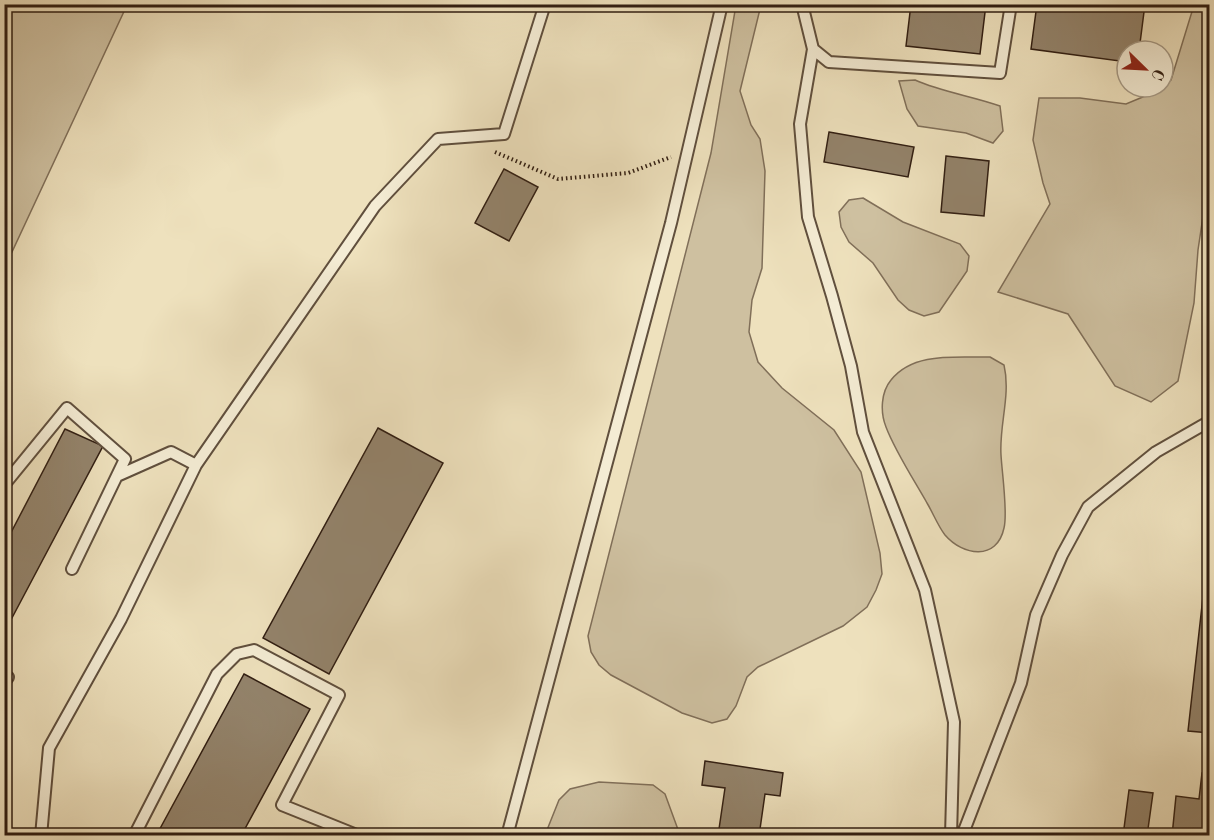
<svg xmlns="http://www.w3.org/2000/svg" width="1214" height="840" viewBox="0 0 1214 840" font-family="'Old Standard TT',serif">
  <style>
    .green { fill: #cec0a0; stroke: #806f59; stroke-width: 1.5 }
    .building { fill: #93836b; stroke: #311e12; stroke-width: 1.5 }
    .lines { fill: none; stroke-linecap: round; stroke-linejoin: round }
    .lane-casing { stroke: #604f3d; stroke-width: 14 }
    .path { stroke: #311e12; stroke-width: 4; stroke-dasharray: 1.5 3; stroke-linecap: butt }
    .lane { stroke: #f4ecd4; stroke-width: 10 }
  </style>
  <rect width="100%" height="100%" fill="#eee1bd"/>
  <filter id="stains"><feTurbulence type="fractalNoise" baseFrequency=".00333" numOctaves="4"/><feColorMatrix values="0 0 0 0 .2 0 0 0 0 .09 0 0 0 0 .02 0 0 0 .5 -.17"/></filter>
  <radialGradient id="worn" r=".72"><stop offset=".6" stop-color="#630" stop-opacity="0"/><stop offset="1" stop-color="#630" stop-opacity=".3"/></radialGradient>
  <path class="green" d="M 5,4 L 127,5 L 5,267 L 4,5 Z
    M 736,5 L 761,5 L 740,91 L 751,125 L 760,139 L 765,171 L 762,268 L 752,300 L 749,332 L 758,362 L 782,388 L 834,430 L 861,472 L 880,553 L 882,574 L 876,590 L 867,607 L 843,626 L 758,667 L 747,677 L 736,706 L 727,719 L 712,723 L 682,713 L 611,675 L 599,665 L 591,652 L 588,636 L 711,153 Z
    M 1194,5 L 1209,5 L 1209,176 L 1198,250 L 1194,303 L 1178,381 L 1151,402 L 1115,386 L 1068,314 L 998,292 L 1050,204 L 1043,183 L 1033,140 L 1039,98 L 1080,98 L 1126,104 L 1150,94 L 1171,80 Z
    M 915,80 C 942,92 972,96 1000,106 L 1003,131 L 993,143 L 966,133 L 918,126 L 907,109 L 899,81 Z
    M 863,198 L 903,222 L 960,244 L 969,256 L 967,271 L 939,312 L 924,316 L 909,310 L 898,300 L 873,263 L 849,242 L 841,227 L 839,212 L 849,200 Z
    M 990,357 L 1004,365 C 1011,395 999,425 1001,455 C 1002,473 1008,513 1004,528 C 997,561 963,556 945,535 C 938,526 933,513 927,503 C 914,480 895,451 886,427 C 880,412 881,392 891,380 C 914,351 957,358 990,357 Z
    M 599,782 L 653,785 L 665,794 L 680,835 L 545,835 L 559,800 L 570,789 Z"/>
  <path class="building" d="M 911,4 L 986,4 L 980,54 L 906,46 Z
    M 1037,4 L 1145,4 L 1139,51 L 1127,51 L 1127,62 L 1031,49 Z
    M 829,132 L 914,147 L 908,177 L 824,162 Z
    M 946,156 L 989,161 L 984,216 L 941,212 Z
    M 504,169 L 538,187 L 509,241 L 475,223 Z
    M 378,428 L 443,463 L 329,674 L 263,638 Z
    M 65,429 L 103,446 L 4,633 L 4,546 Z
    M 1210,534 L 1210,733 L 1188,731 Z
    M 244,674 L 310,709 L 241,836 L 156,836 Z
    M 705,761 L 783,773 L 780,796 L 765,794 L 759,836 L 718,836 L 725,788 L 702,785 Z
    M 1202,773 L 1210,774 L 1210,836 L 1172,836 L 1176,796 L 1199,799 Z
    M 1129,790 L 1153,793 L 1147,836 L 1123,836 Z"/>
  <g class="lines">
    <g class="lane-casing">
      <path id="lane" d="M 802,4 L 813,49 L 829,62 L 1000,73 L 1011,4
        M 813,49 L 800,124 L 808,217 L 832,296 L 851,366 L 863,432 L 925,590 L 954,722 L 951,836
        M 117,476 L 171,452 L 196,465
        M 4,485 L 67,408 L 125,459 L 72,569
        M 4,675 L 8,677 L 4,683
        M 41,836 L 49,748 L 121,619 L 196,465 L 375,206 L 438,139 L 504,134 L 545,4
        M 134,836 L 217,674 L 237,654 L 254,650 L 339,695 L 282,805 L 359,836
        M 507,836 L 671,223 L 722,4
        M 962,836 L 1021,683 L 1036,615 L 1062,555 L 1088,507 L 1156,452 L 1210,421"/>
    </g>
    <path class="path" d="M 495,152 L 558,179 L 628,173 L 671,157"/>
    <use href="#lane" class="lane"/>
  </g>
  <rect width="1214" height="840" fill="none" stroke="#eee1bd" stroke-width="24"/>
  <rect x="6" y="6" width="1202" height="828" fill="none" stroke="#311e12" stroke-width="3"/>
  <rect x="12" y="12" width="1190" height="816" fill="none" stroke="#311e12" stroke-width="1.5"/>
  <g transform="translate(1145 69) rotate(114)"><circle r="28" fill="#f4ecd4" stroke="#a69a86" stroke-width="1.5"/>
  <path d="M0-4.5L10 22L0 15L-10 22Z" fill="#8f2418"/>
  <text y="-9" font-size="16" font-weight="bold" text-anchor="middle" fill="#311e12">С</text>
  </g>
  <rect width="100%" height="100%" filter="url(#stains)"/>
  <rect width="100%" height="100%" fill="url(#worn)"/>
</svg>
